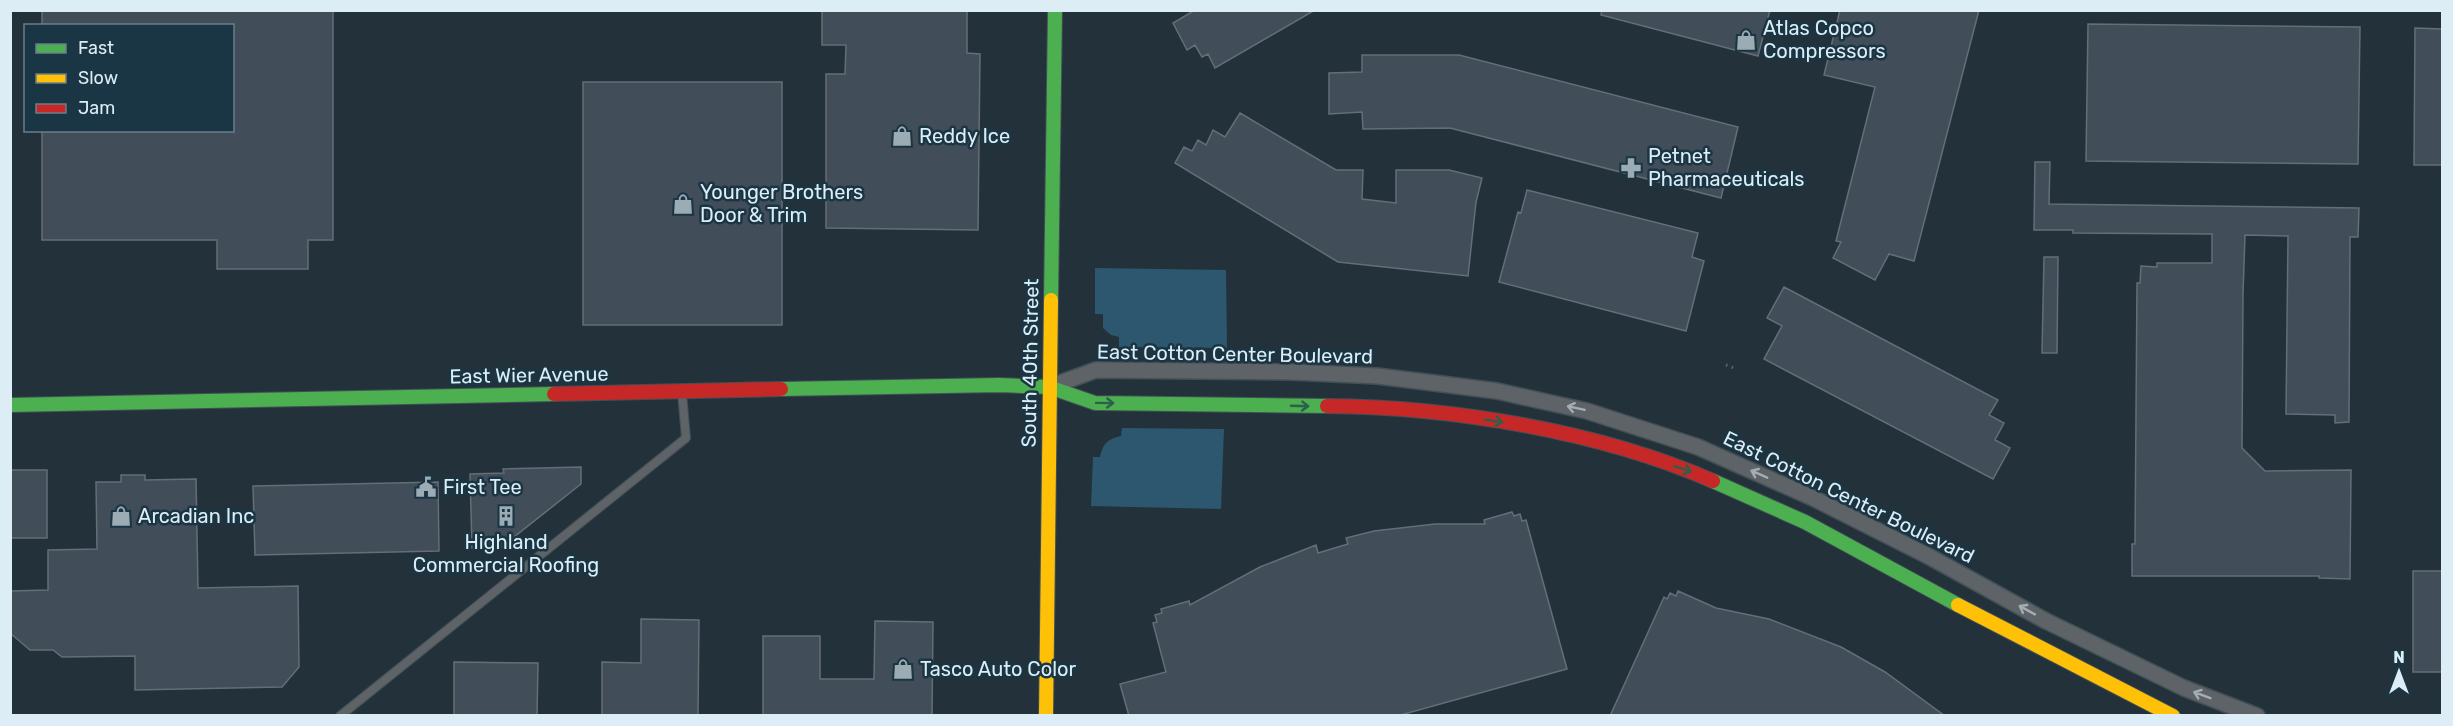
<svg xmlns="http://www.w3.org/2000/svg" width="2453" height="726" viewBox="0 0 2453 726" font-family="Rubik,sans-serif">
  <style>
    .green { fill: #2c576e }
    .building { fill: #414d58; stroke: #646e76; stroke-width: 1.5 }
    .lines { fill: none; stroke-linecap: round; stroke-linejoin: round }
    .lane-casing { stroke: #424f56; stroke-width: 10 }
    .street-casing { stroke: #424f56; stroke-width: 18 }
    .fast-casing { stroke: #424f56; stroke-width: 16 }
    .slow-casing { stroke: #424f56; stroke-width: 16 }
    .jam-casing { stroke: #424f56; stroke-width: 16 }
    .path { stroke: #5f676a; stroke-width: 3; stroke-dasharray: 1.5 4.5; stroke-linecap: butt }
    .lane { stroke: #5d6366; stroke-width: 8 }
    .street { stroke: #5d6366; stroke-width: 15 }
    .fast { stroke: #4caf50; stroke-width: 14 }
    .slow { stroke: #ffc107; stroke-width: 14 }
    .jam { stroke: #c62828; stroke-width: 14 }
    .oneway { stroke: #2c6048 }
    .oneway2 { stroke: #a3afb5 }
    .labels { text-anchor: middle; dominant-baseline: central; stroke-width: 5; stroke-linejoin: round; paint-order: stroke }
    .poi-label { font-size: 20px; fill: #ddedf6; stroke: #1a3543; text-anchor: start }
    .street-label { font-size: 20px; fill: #ddedf6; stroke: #1a3543 }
  </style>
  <rect width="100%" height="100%" fill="#23323a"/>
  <path class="green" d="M 1095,268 L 1226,270 L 1227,348 L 1119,347 L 1119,337 L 1111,335 L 1103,328 L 1103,314 L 1095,314 Z
    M 1122,428 L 1224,429 L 1221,509 L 1091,506 L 1093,457 L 1100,457 C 1103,443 1108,439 1121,436 Z"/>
  <path class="building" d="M 42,10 L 333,10 L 333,240 L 308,240 L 308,269 L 217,269 L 217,240 L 42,240 L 42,130 L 232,130 L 232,26 L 42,26 Z
    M 822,10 L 967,10 L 967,53 L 980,54 L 978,230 L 826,228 L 826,74 L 845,74 L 846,45 L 822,45 Z
    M 1195,10 L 1315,10 L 1215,68 L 1208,54 L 1202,57 L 1195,45 L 1187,50 L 1173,23 Z
    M 1602,10 L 1770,10 L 1758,56 L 1601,15 Z
    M 1840,10 L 1979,10 L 1914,261 L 1889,254 L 1875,280 L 1833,258 L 1841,242 L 1836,241 L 1875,87 L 1824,75 Z
    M 2088,24 L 2360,27 L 2358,164 L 2086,161 Z
    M 2415,28 L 2442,29 L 2442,165 L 2414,165 Z
    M 1362,55 L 1459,55 L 1738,127 L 1721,198 L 1450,128 L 1363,129 L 1362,112 L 1329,114 L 1329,73 L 1362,72 Z
    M 583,82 L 782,82 L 782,325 L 583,325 Z
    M 1240,113 L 1336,170 L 1363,170 L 1362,199 L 1396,203 L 1396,170 L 1449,170 L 1482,178 L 1476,202 L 1468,276 L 1338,262 L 1175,163 L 1184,147 L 1192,151 L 1198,140 L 1206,145 L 1213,130 L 1225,137 Z
    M 2035,162 L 2050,162 L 2049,204 L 2359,208 L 2358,237 L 2350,237 L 2349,422 L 2335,423 L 2335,415 L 2286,414 L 2288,236 L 2245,235 L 2243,294 L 2242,448 L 2265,471 L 2351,470 L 2350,579 L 2319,578 L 2319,576 L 2132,576 L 2132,544 L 2135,544 L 2137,283 L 2140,283 L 2141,266 L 2157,267 L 2157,263 L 2212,263 L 2212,234 L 2073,233 L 2073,230 L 2034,230 Z
    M 1527,190 L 1698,233 L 1692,257 L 1704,261 L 1686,331 L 1499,282 L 1518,212 L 1521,213 Z
    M 2044,257 L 2058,257 L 2057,353 L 2042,353 Z
    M 1784,287 L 1998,400 L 1989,415 L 2004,423 L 1995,440 L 2010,448 L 1993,479 L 1764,359 L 1782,326 L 1767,318 Z
    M 581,467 L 581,484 L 500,548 L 472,548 L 470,474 L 504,473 L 503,469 Z
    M 10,470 L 47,470 L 47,538 L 10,538 Z
    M 121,475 L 145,475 L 145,480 L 196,479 L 198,588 L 298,586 L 299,667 L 282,687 L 135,690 L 135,656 L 62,657 L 53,650 L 30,650 L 10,633 L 10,591 L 48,590 L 48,550 L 97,549 L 96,482 L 121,482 Z
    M 438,482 L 439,551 L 255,555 L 253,486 Z
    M 1512,512 L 1514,516 L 1520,514 L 1522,521 L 1526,520 L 1567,669 L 1397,716 L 1129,716 L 1120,684 L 1166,672 L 1153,623 L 1157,622 L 1155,615 L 1162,613 L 1161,609 L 1189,601 L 1190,605 L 1260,567 L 1316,545 L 1318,553 L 1348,544 L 1346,538 L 1374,531 L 1435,524 L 1485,524 L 1484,520 Z
    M 2413,571 L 2442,571 L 2442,672 L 2413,672 Z
    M 1678,591 L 1716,608 L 1769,619 L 1841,647 L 1885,672 L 1945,716 L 1610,716 L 1664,597 L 1667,599 L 1670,593 L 1676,596 Z
    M 641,619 L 699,620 L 698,716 L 602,716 L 602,662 L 641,663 Z
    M 875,621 L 933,622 L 932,716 L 763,716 L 763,636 L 820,636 L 820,679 L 874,679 Z
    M 454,662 L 538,663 L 537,716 L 454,716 Z"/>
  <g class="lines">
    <g class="lane-casing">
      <path id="lane" d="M 340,716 L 686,438 L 682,393"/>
    </g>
    <g class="street-casing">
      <path id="street" d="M 1049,387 L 1096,370 L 1292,372 L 1377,376 L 1442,384 L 1497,391 L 1587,411 L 1698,447 L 1813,498 L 1930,557 L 2046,621 L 2184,688 L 2257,716"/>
    </g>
    <g class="fast-casing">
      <path id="fast" d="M 1051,300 L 1055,10
        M 781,389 L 999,385 L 1049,387 L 1095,403 L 1327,406
        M 10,405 L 554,394
        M 1713,481 L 1805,522 L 1958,605"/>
    </g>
    <g class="slow-casing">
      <path id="slow" d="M 1958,605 L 2173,716
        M 1046,716 L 1051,300"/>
    </g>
    <g class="jam-casing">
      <path id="jam" d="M 554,394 L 781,389
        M 1327,406 C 1451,407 1599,431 1713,481"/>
    </g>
    <path class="path" d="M 1726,365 L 1734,368"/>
    <use href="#lane" class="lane"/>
    <use href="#street" class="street"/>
    <use href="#fast" class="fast"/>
    <use href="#slow" class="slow"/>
    <use href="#jam" class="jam"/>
  </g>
  <defs><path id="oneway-shaft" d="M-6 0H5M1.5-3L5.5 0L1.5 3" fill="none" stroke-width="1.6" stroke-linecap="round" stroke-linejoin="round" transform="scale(1.5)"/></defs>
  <g class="oneway">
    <use href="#oneway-shaft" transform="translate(1105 403) rotate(1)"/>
    <use href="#oneway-shaft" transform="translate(1300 406) rotate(2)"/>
    <use href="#oneway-shaft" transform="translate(1494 421) rotate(9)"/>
    <use href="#oneway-shaft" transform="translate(1683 469) rotate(19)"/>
  </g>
  <g class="oneway2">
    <use href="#oneway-shaft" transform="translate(1576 408) rotate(-168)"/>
    <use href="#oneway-shaft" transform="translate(1759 474) rotate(-156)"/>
    <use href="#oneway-shaft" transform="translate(2027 610) rotate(-151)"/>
    <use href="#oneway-shaft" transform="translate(2202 695) rotate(-159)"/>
  </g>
  <defs>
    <g id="shop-bare" transform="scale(1.62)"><path d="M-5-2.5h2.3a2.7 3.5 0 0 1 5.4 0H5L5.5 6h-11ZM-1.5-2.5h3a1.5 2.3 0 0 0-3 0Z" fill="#9cacb4" stroke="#1a3543" stroke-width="2.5" paint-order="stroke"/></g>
    <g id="pharmacy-bare" transform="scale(1.62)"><path d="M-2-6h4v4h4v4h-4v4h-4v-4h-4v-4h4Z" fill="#9cacb4" stroke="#1a3543" stroke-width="2.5" paint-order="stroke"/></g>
    <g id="civic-bare" transform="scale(1.62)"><path d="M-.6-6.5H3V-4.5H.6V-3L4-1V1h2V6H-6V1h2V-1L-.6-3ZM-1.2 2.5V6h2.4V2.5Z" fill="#9cacb4" stroke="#1a3543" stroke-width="2.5" paint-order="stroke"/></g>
    <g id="building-bare" transform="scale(1.62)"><path d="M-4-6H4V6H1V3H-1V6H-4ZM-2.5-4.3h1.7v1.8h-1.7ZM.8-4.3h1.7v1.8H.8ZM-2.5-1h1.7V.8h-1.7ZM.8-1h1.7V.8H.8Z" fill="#9cacb4" stroke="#1a3543" stroke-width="2.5" paint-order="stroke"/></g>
  </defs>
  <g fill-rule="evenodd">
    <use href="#shop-bare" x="1746" y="40"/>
    <use href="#shop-bare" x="902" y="136"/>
    <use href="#pharmacy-bare" x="1631" y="168"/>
    <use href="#shop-bare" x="683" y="204"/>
    <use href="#civic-bare" x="426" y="487"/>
    <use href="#shop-bare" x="121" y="516"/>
    <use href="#building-bare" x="506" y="516"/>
    <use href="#shop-bare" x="903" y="669"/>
  </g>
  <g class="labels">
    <g class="poi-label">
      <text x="1763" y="28">Atlas Copco<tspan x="1763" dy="23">Compressors</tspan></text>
      <text x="919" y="136">Reddy Ice</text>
      <text x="1648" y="156">Petnet<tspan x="1648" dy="23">Pharmaceuticals</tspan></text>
      <text x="700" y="192">Younger Brothers<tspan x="700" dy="23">Door &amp; Trim</tspan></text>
      <text x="443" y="487">First Tee</text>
      <text x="138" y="516">Arcadian Inc</text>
      <text x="506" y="542" text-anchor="middle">Highland<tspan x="506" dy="23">Commercial Roofing</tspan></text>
      <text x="920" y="669">Tasco Auto Color</text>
    </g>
    <g class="street-label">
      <text transform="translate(1235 354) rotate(1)">East Cotton Center Boulevard</text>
      <text transform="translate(1030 363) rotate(-89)">South 40th Street</text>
      <text transform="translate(529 375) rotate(-1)">East Wier Avenue</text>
      <text transform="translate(1849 497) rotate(26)">East Cotton Center Boulevard</text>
    </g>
  </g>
  <rect width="2453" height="726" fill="none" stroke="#ddedf6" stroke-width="24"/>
  <rect x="24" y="24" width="210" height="108" fill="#1a3543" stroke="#687f8b" stroke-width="1.5"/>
  <rect x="36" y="44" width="30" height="9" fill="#4caf50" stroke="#687f8b" stroke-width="1.5"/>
  <text x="78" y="54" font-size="18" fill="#ddedf6">Fast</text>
  <rect x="36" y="74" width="30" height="9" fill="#ffc107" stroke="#687f8b" stroke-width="1.5"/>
  <text x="78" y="84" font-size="18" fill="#ddedf6">Slow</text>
  <rect x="36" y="104" width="30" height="9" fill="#c62828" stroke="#687f8b" stroke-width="1.5"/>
  <text x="78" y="114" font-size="18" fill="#ddedf6">Jam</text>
  <g transform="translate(2399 672)" stroke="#1a3543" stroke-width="4.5" paint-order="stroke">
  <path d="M0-4.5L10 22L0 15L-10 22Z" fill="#ddedf6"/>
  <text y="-9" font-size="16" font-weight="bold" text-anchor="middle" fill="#ddedf6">N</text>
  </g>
</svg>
